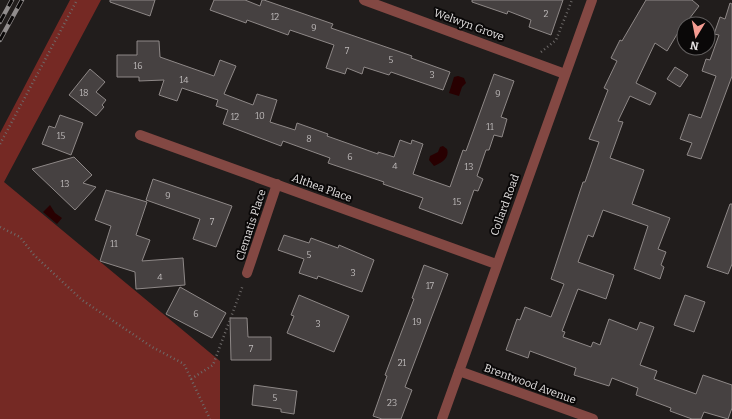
<svg xmlns="http://www.w3.org/2000/svg" width="732" height="419" viewBox="0 0 732 419" font-family="Bitter,serif">
  <style>
    .green { fill: #752924 }
    .water { fill: #280001 }
    .building { fill: #464141; stroke: #8e8887 }
    .lines { fill: none; stroke-linecap: round; stroke-linejoin: round }
    .path { stroke: #6e6a69; stroke-width: 2.5; stroke-dasharray: 1 3; stroke-linecap: butt }
    .street { stroke: #834843; stroke-width: 10 }
    .rail-casing { stroke: #908c8c; stroke-width: 4.5 }
    .rail { stroke: #0a0808; stroke-width: 3; stroke-dasharray: 9; stroke-linecap: butt }
    .labels { text-anchor: middle; dominant-baseline: central; stroke-width: 4; stroke-linejoin: round; paint-order: stroke }
    .number-label { font-size: 9px; fill: #bcb8b8 }
    .street-label { font-size: 11px; fill: #e3e0e0; stroke: #0a0808 }
  </style>
  <rect width="100%" height="100%" fill="#211d1c"/>
  <path class="green" d="M 70,0 L 101,0 L 4,182 L 220,361 L 220,419 L 0,419 L 0,133 Z"/>
  <path class="water" d="M 458,76 L 464,78 L 466,83 L 462,87 L 459,96 L 449,93 L 454,77 Z
    M 443,146 L 447,149 C 450,158 441,163 434,166 L 429,160 L 430,156 L 438,152 L 440,147 Z
    M 50,205 L 55,213 L 62,218 L 57,224 L 43,212 Z"/>
  <path class="building" d="M 110,0 L 155,0 L 150,16 L 110,2 Z
    M 214,0 L 245,0 L 260,6 L 262,0 L 264,0 L 333,24 L 331,28 L 412,56 L 411,58 L 450,72 L 443,90 L 391,72 L 389,75 L 364,67 L 362,74 L 347,68 L 345,74 L 326,68 L 334,45 L 290,30 L 288,35 L 247,20 L 246,23 L 210,10 Z
    M 472,0 L 563,0 L 551,35 L 529,27 L 531,20 L 508,11 L 507,14 L 472,2 Z
    M 646,0 L 692,0 L 699,6 L 683,27 L 682,26 L 667,51 L 655,43 L 636,83 L 656,93 L 650,105 L 630,96 L 618,121 L 623,122 L 610,158 L 644,170 L 632,204 L 670,218 L 658,249 L 666,252 L 661,265 L 664,267 L 660,279 L 634,269 L 648,226 L 603,210 L 593,237 L 588,235 L 578,262 L 614,275 L 606,299 L 578,289 L 562,331 L 565,332 L 563,337 L 591,347 L 593,342 L 600,345 L 609,319 L 637,330 L 640,322 L 654,327 L 640,365 L 657,371 L 654,379 L 696,394 L 703,375 L 732,385 L 732,408 L 728,419 L 704,412 L 701,419 L 692,419 L 670,411 L 671,408 L 636,395 L 638,388 L 612,378 L 609,386 L 574,375 L 576,368 L 530,351 L 528,358 L 506,350 L 517,319 L 520,320 L 525,307 L 551,317 L 564,284 L 551,279 L 583,182 L 585,182 L 599,142 L 589,139 L 608,90 L 604,88 L 617,61 L 611,58 L 620,40 L 622,41 Z
    M 730,3 L 732,4 L 732,76 L 701,159 L 687,155 L 692,143 L 680,139 L 689,114 L 701,118 L 716,76 L 702,71 L 706,59 L 710,60 L 719,35 L 714,34 L 720,17 L 725,19 Z
    M 137,41 L 159,41 L 160,57 L 214,76 L 220,60 L 236,66 L 224,94 L 253,105 L 257,94 L 277,100 L 270,122 L 295,130 L 297,123 L 328,134 L 327,136 L 378,154 L 378,152 L 394,157 L 400,140 L 411,144 L 412,140 L 423,144 L 413,174 L 450,187 L 463,150 L 466,151 L 494,74 L 514,81 L 501,117 L 507,119 L 502,137 L 494,135 L 489,150 L 486,150 L 477,176 L 483,179 L 478,191 L 474,190 L 462,224 L 419,208 L 423,198 L 383,184 L 384,182 L 328,163 L 330,158 L 283,141 L 281,146 L 223,124 L 228,110 L 216,106 L 218,100 L 182,88 L 177,101 L 159,95 L 164,80 L 139,81 L 139,77 L 117,77 L 117,55 L 137,55 Z
    M 675,67 L 688,75 L 680,87 L 667,79 Z
    M 90,69 L 105,82 L 96,92 L 106,100 L 102,105 L 104,107 L 96,116 L 69,95 Z
    M 60,115 L 83,123 L 71,155 L 42,144 L 49,126 L 55,128 Z
    M 74,157 L 92,175 L 83,183 L 96,187 L 75,210 L 32,169 Z
    M 153,179 L 232,206 L 216,247 L 193,239 L 200,219 L 146,200 Z
    M 106,190 L 147,202 L 136,235 L 150,240 L 142,261 L 183,258 L 185,285 L 136,289 L 135,272 L 100,261 L 111,226 L 95,220 Z
    M 730,204 L 732,204 L 732,264 L 728,274 L 707,267 Z
    M 284,235 L 309,243 L 311,238 L 338,248 L 339,245 L 374,260 L 362,292 L 318,276 L 317,279 L 299,273 L 304,259 L 278,250 Z
    M 424,265 L 448,274 L 405,387 L 412,390 L 401,419 L 382,419 L 373,416 L 387,376 L 385,375 L 414,299 L 412,298 Z
    M 180,287 L 226,313 L 212,338 L 166,314 Z
    M 299,295 L 349,316 L 334,352 L 287,333 L 294,316 L 291,315 Z
    M 685,295 L 705,302 L 694,332 L 674,325 Z
    M 230,318 L 247,318 L 248,337 L 271,337 L 271,360 L 231,360 Z
    M 254,385 L 297,391 L 294,414 L 281,412 L 281,409 L 252,405 Z"/>
  <g class="lines">
    <path class="path" d="M 541,52 L 556,40 L 572,0
      M 0,144 L 77,0
      M 0,227 L 20,237 L 34,255 L 82,300 L 152,347 L 184,364 L 210,419
      M 191,379 L 213,365 L 243,285"/>
    <path class="street" d="M 364,0 L 565,74
      M 140,135 L 496,264
      M 247,273 L 277,184
      M 459,371 L 593,419
      M 442,419 L 592,0"/>
    <g class="rail-casing">
      <path id="rail" d="M 0,22 L 12,0
        M 0,40 L 22,0"/>
    </g>
    <use href="#rail" class="rail"/>
  </g>
  <g class="labels">
    <g class="number-label">
      <text x="546" y="14">2</text>
      <text x="275" y="17">12</text>
      <text x="314" y="28">9</text>
      <text x="347" y="51">7</text>
      <text x="391" y="60">5</text>
      <text x="138" y="66">16</text>
      <text x="432" y="75">3</text>
      <text x="184" y="80">14</text>
      <text x="84" y="93">18</text>
      <text x="498" y="94">9</text>
      <text x="260" y="116">10</text>
      <text x="235" y="117">12</text>
      <text x="490" y="127">11</text>
      <text x="61" y="136">15</text>
      <text x="309" y="139">8</text>
      <text x="350" y="157">6</text>
      <text x="395" y="166">4</text>
      <text x="469" y="167">13</text>
      <text x="65" y="184">13</text>
      <text x="168" y="196">9</text>
      <text x="457" y="202">15</text>
      <text x="212" y="222">7</text>
      <text x="114" y="244">11</text>
      <text x="309" y="255">5</text>
      <text x="353" y="273">3</text>
      <text x="160" y="277">4</text>
      <text x="430" y="286">17</text>
      <text x="196" y="314">6</text>
      <text x="417" y="322">19</text>
      <text x="318" y="324">3</text>
      <text x="251" y="349">7</text>
      <text x="402" y="363">21</text>
      <text x="275" y="398">5</text>
      <text x="392" y="403">23</text>
    </g>
    <g class="street-label">
      <text transform="translate(469 25) rotate(20)">Welwyn Grove</text>
      <text transform="translate(322 188) rotate(20)">Althea Place</text>
      <text transform="translate(505 205) rotate(-70)">Collard Road</text>
      <text transform="translate(251 225) rotate(-72)">Clematis Place</text>
      <text transform="translate(530 384) rotate(20)">Brentwood Avenue</text>
    </g>
  </g>
  <g transform="translate(696 36) rotate(190)"><circle r="19" fill="#0a0808" stroke="#615e5e"/>
  <path d="M0-3L7 15L0 10L-7 15Z" fill="#f59c92"/>
  <text y="-6" font-size="11" font-weight="bold" text-anchor="middle" fill="#e3e0e0">N</text>
  </g>
</svg>
